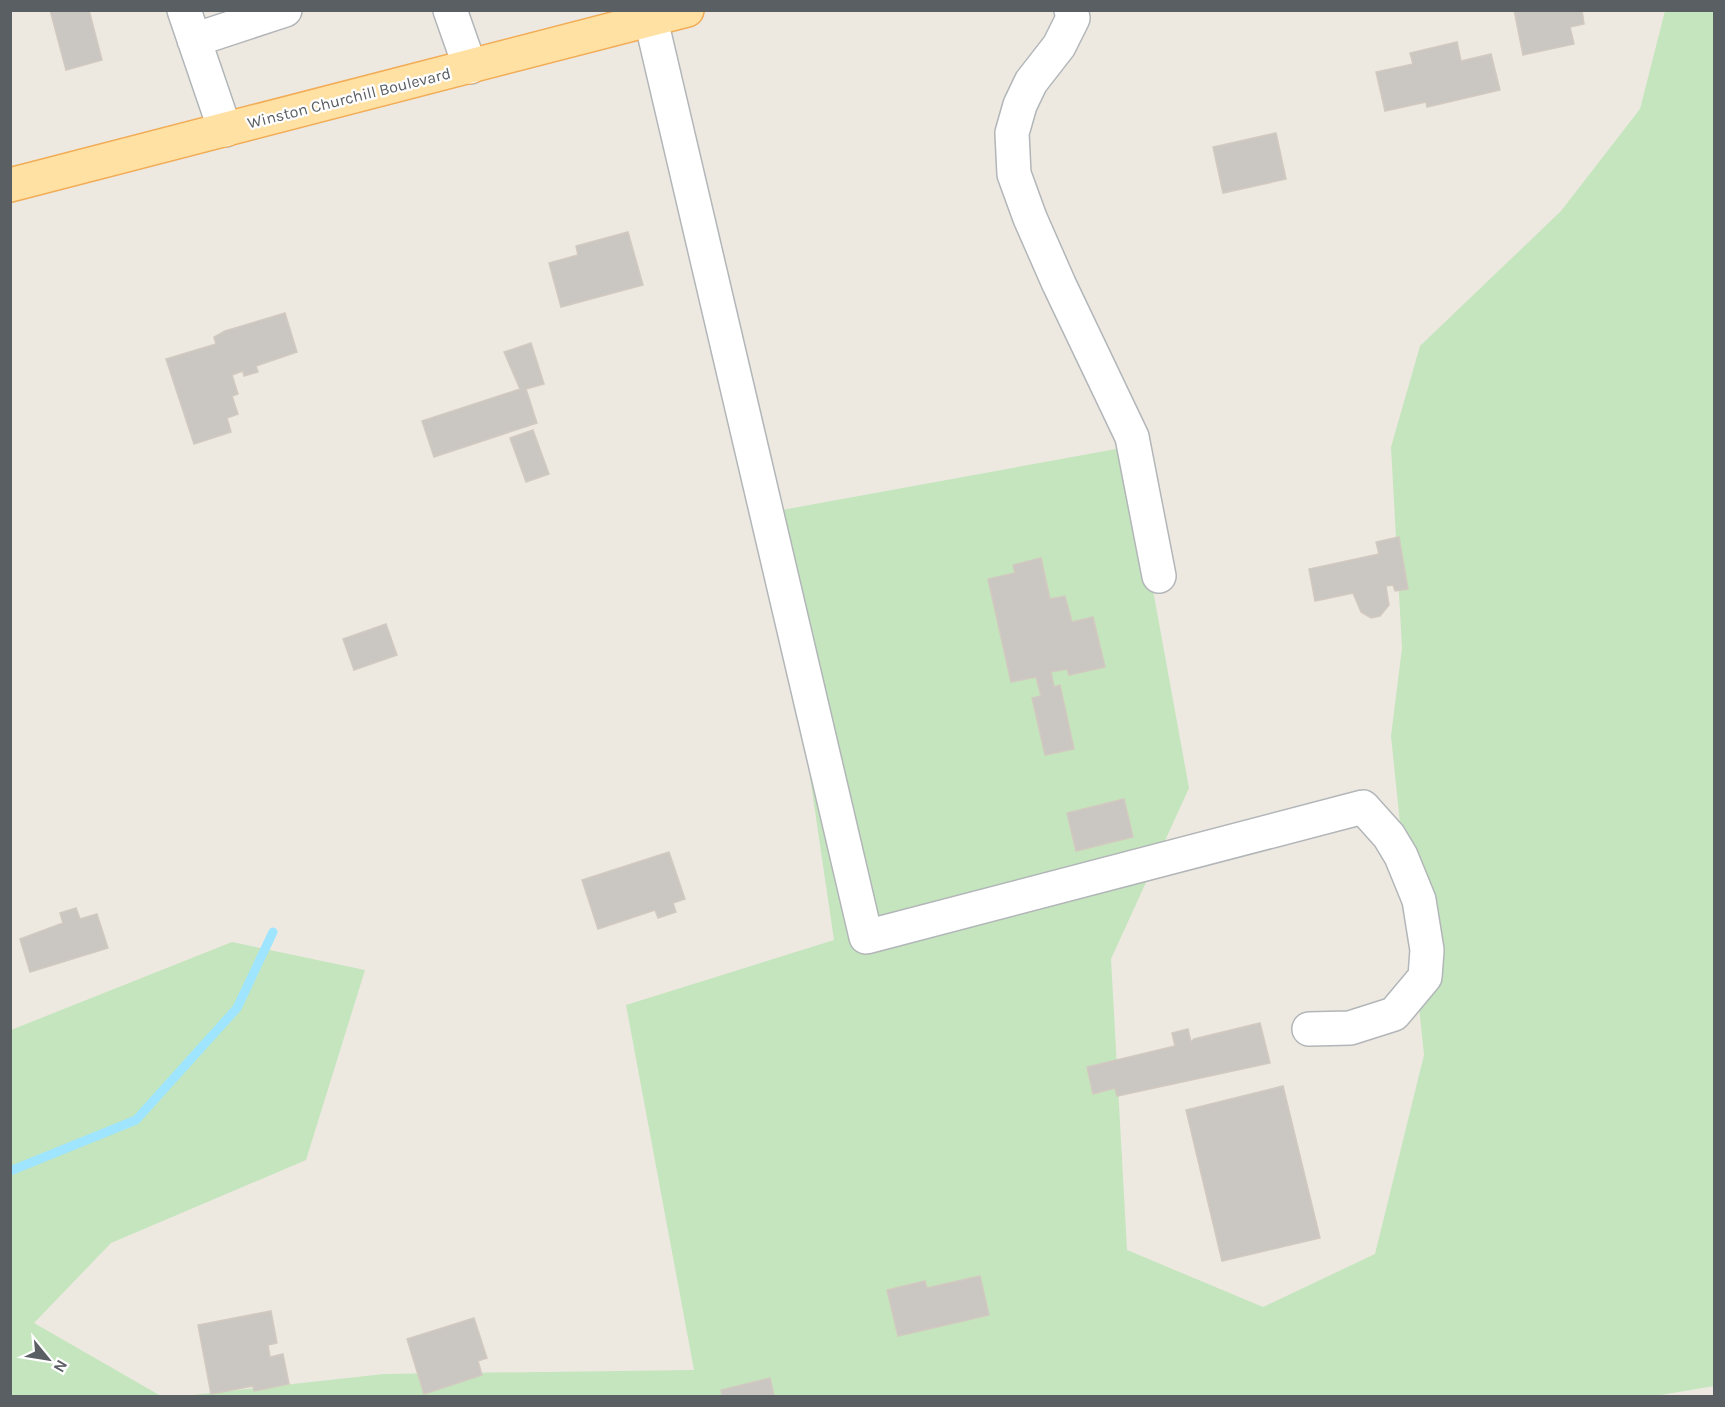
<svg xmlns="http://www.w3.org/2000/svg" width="1725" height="1407" viewBox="0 0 1725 1407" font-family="Karla,sans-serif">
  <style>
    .green { fill: #c4e5bd }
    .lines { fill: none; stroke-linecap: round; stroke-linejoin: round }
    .stream { stroke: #9fe5ff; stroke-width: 9 }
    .building { fill: #cac6c1; stroke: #d2c9c0; stroke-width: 1.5 }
    .minor-casing { stroke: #b2b6b9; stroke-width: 36 }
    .major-casing { stroke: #f2ac56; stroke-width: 36 }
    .minor { stroke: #fff; stroke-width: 33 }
    .major { stroke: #ffe1a4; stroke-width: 33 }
    .labels { text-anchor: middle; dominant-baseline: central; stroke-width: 4.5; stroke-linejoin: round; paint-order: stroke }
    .street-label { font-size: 16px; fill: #5a5f63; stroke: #fff }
  </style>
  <rect width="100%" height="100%" fill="#ede9e1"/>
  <path class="green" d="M 1665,11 L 1714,11 L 1714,1386 L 1655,1396 L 184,1396 L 384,1374 L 694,1370 L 626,1005 L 834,940 L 771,512 L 1127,447 L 1189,788 L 1111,959 L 1127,1250 L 1263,1307 L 1375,1254 L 1424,1055 L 1391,736 L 1402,648 L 1391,447 L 1420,346 L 1561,211 L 1640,109 Z
    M 232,942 L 365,970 L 306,1160 L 111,1243 L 34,1323 L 161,1396 L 11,1396 L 11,1030 Z"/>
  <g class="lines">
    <path class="stream" d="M 10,1171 L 136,1120 L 237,1008 L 273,932"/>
  </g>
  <path class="building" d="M 50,10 L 89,10 L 102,60 L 66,70 Z
    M 1514,10 L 1582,10 L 1584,24 L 1570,27 L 1574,44 L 1523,55 Z
    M 1457,42 L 1461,61 L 1491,54 L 1500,90 L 1427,107 L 1426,102 L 1385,111 L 1376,72 L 1413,64 L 1410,53 Z
    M 1276,133 L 1286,179 L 1223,193 L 1213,147 Z
    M 628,232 L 643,285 L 561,307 L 549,263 L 578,255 L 576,246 Z
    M 285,313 L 297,352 L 256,366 L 258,372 L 244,376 L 243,371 L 232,375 L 238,394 L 232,396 L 238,414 L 227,418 L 231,432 L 194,444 L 166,359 L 216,344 L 214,337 L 225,331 Z
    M 531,343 L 544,384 L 526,389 L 537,423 L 434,457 L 422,421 L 520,389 L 504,352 Z
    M 533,430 L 549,474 L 526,482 L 510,438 Z
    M 1399,537 L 1408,589 L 1395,591 L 1393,585 L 1386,586 L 1389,605 L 1380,616 L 1371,618 L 1361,612 L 1353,593 L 1315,601 L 1309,569 L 1379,554 L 1376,542 Z
    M 1041,558 L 1050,599 L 1065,596 L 1072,622 L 1093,617 L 1105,667 L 1069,675 L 1067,669 L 1051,672 L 1054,687 L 1060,685 L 1074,749 L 1045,755 L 1032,698 L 1041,696 L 1036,677 L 1011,682 L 988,579 L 1015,573 L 1013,565 Z
    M 386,624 L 397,655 L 354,670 L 343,639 Z
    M 1124,799 L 1133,837 L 1076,851 L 1067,813 Z
    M 669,852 L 685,899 L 673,903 L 676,912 L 658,918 L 655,910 L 598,929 L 582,880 Z
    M 76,908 L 80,919 L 97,914 L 108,948 L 30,972 L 20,939 L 63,923 L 60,913 Z
    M 1260,1023 L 1270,1063 L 1117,1096 L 1115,1088 L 1093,1094 L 1087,1067 L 1175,1046 L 1172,1033 L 1188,1029 L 1191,1042 L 1194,1039 Z
    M 1283,1086 L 1320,1238 L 1222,1261 L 1186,1110 Z
    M 980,1276 L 989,1315 L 898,1336 L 887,1290 L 925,1281 L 927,1288 Z
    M 271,1311 L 277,1343 L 268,1345 L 270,1357 L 283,1354 L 289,1384 L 254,1391 L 253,1386 L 211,1394 L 198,1325 Z
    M 474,1318 L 487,1358 L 478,1361 L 482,1375 L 424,1394 L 407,1339 Z
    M 770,1378 L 774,1396 L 722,1396 L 721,1390 Z"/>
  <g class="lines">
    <g class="minor-casing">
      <path id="minor" d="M 184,10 L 225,130
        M 450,10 L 470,67
        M 1071,10 L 1073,18 L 1059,46 L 1031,82 L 1020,105 L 1012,133 L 1014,174 L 1030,218 L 1059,284 L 1132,437 L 1159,576
        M 651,20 L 866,937 L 1363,807 L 1389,836 L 1401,856 L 1419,900 L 1427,950 L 1425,977 L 1394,1014 L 1350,1028 L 1309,1029
        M 194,40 L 285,10"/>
    </g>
    <g class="major-casing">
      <path id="major" d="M 10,185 L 687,10"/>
    </g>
    <use href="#minor" class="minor"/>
    <use href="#major" class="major"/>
  </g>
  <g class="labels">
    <g class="street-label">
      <text transform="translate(349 98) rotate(-14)">Winston Churchill Boulevard</text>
    </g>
  </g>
  <rect width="1725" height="1407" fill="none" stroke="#5a5f63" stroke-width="24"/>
  <g transform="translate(48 1359) rotate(120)" stroke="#ffffff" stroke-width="4.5" paint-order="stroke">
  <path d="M0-4.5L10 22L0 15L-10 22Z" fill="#5a5f63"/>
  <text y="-9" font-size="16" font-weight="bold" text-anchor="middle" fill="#5a5f63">N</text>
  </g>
</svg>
